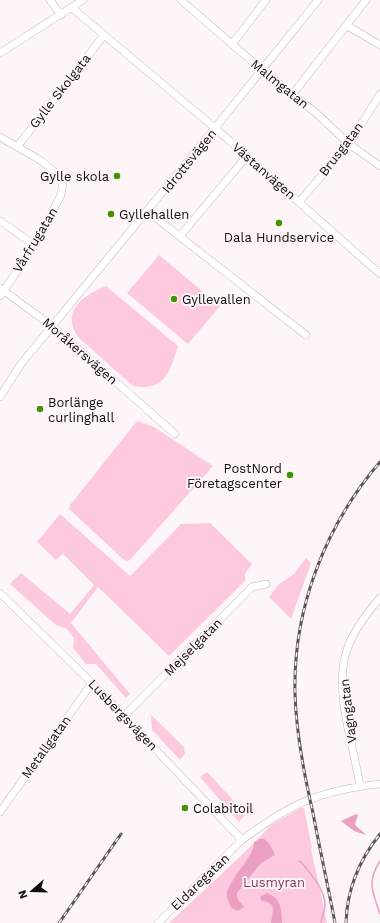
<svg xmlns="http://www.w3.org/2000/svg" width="380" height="923" viewBox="0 0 380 923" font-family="'Work Sans',sans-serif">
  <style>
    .green { fill: #fdc9df }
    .water { fill: #eba0c3 }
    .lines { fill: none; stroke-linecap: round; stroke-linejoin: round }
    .stream { stroke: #eba0c3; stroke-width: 1.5 }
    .minor-casing { stroke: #bfb7ba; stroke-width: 8 }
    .minor { stroke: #fff; stroke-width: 7 }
    .rail-casing { stroke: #5a5557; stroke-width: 3 }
    .rail { stroke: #fef5f9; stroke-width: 1.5; stroke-dasharray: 4.5; stroke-linecap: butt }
    .poi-dot { fill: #409400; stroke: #fef5f9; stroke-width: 1.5 }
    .labels { text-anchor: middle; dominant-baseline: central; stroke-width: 4; stroke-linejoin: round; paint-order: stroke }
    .street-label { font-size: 13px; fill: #100d0e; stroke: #fef5f9 }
    .poi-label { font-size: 13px; fill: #100d0e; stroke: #fef5f9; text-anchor: start }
    .park-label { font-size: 13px; fill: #893361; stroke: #fef5f9 }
  </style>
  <rect width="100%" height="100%" fill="#fef5f9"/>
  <path class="green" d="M 159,255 L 220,306 L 188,344 L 127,293 Z
    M 106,286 L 178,346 C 170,371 165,392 133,386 L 78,337 C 60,311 84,295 106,286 Z
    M 137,421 L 154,427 L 213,466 L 130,560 L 127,561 L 123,559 L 69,509 L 70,505 Z
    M 60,514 L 130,576 L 181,524 L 210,523 L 252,564 L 245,574 L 245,581 L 169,656 L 98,587 L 71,623 L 130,694 L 126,698 L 96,664 L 86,664 L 73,648 L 74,638 L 67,629 L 56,625 L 10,584 L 21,573 L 70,614 L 94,585 L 63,554 L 56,560 L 37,542 Z
    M 306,558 L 311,563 L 291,619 L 269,597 L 279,584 L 294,574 Z
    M 151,715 L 184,747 L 185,754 L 180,760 L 152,730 Z
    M 207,772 L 246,814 L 239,822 L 200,777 Z
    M 301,808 L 304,808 L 312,848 L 311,849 L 327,923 L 169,923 L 246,851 L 271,825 Z"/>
  <path class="water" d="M 356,814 L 358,815 L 355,824 C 356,827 363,831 366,835 L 354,831 L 341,821 Z
    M 262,838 C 269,841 272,848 275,855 L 261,863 L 237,893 C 236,900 241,902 244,907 L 238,911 L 231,908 C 230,904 227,900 227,896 C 225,883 256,855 254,842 Z
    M 267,893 C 281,898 282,910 282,923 L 271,923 L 273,910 L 272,905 L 267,902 L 262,901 L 260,897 Z"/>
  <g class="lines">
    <path class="stream" d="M 299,861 L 301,862 C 311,874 324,888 325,904 C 325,910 322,917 321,923
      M 380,861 C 366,883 373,892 380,914"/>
    <g class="minor-casing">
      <path id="minor" d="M 50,0 L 61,15
        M 181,0 L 262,70 L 316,113 L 349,144 L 380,166
        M 72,8 L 215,128 L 380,274
        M 346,25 L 380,45
        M 232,44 L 266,0
        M 0,53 L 83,0
        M 292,95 L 366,0
        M 0,137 C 21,150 49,161 63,182 L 61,195 L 35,245 L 0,296
        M 17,147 L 104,35
        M 299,202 L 349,144 L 380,94
        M 147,211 L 306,335
        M 0,221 L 35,245
        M 180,236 L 247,156
        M 0,288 L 52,326 L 175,434
        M 0,397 L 21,364 L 215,128 L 318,0
        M 0,593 L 92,683 L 242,840
        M 124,716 L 252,587 L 266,584
        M 360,786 C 354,747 334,692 346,653 C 352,632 366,614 380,598
        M 0,812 L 92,683
        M 158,923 L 242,840 C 258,828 274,817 291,808 C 317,794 351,787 380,784"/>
    </g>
    <use href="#minor" class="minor"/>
    <g class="rail-casing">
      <path id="rail" d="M 59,923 L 121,834
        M 335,923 C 328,886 320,850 313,813 C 304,774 296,734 295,693 C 293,609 325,526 380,462
        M 346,923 C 347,890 359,860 380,834"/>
    </g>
    <use href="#rail" class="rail"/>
  </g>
  <g class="poi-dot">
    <circle cx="117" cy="176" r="4"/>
    <circle cx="111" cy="214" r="4"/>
    <circle cx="279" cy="223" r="4"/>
    <circle cx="174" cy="299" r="4"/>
    <circle cx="40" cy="409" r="4"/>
    <circle cx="290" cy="475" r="4"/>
    <circle cx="185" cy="808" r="4"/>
  </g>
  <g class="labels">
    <g class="street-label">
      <text transform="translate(280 84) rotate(39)">Malmgatan</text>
      <text transform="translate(60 91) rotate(-52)">Gylle Skolgata</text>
      <text transform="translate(341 149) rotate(-53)">Brusgatan</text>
      <text transform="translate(189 161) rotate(-51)">Idrottsvägen</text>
      <text transform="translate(264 171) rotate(41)">Västanvägen</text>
      <text transform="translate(35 240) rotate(-59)">Vårfrugatan</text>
      <text transform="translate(80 351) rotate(41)">Moråkersvägen</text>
      <text transform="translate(193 647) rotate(-45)">Mejselgatan</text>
      <text transform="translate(348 711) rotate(-97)">Vagngatan</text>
      <text transform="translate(123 715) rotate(46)">Lusbergsvägen</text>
      <text transform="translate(46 747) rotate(-54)">Metallgatan</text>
      <text transform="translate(200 882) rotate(-44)">Eldaregatan</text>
    </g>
    <g class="poi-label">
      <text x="109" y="176" text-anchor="end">Gylle skola</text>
      <text x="119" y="214">Gyllehallen</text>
      <text x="279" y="237" text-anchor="middle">Dala Hundservice</text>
      <text x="182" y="299">Gyllevallen</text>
      <text x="48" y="402">Borlänge<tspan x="48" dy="15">curlinghall</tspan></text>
      <text x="282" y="468" text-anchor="end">PostNord<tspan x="282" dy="15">Företagscenter</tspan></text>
      <text x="193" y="808">Colabitoil</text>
    </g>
    <g class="park-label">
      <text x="274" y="882">Lusmyran</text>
    </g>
  </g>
  <g transform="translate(32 891) rotate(250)" stroke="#fef5f9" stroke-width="3" paint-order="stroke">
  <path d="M0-3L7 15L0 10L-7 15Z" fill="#100d0e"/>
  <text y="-6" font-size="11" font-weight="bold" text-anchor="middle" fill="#100d0e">N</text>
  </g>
</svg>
